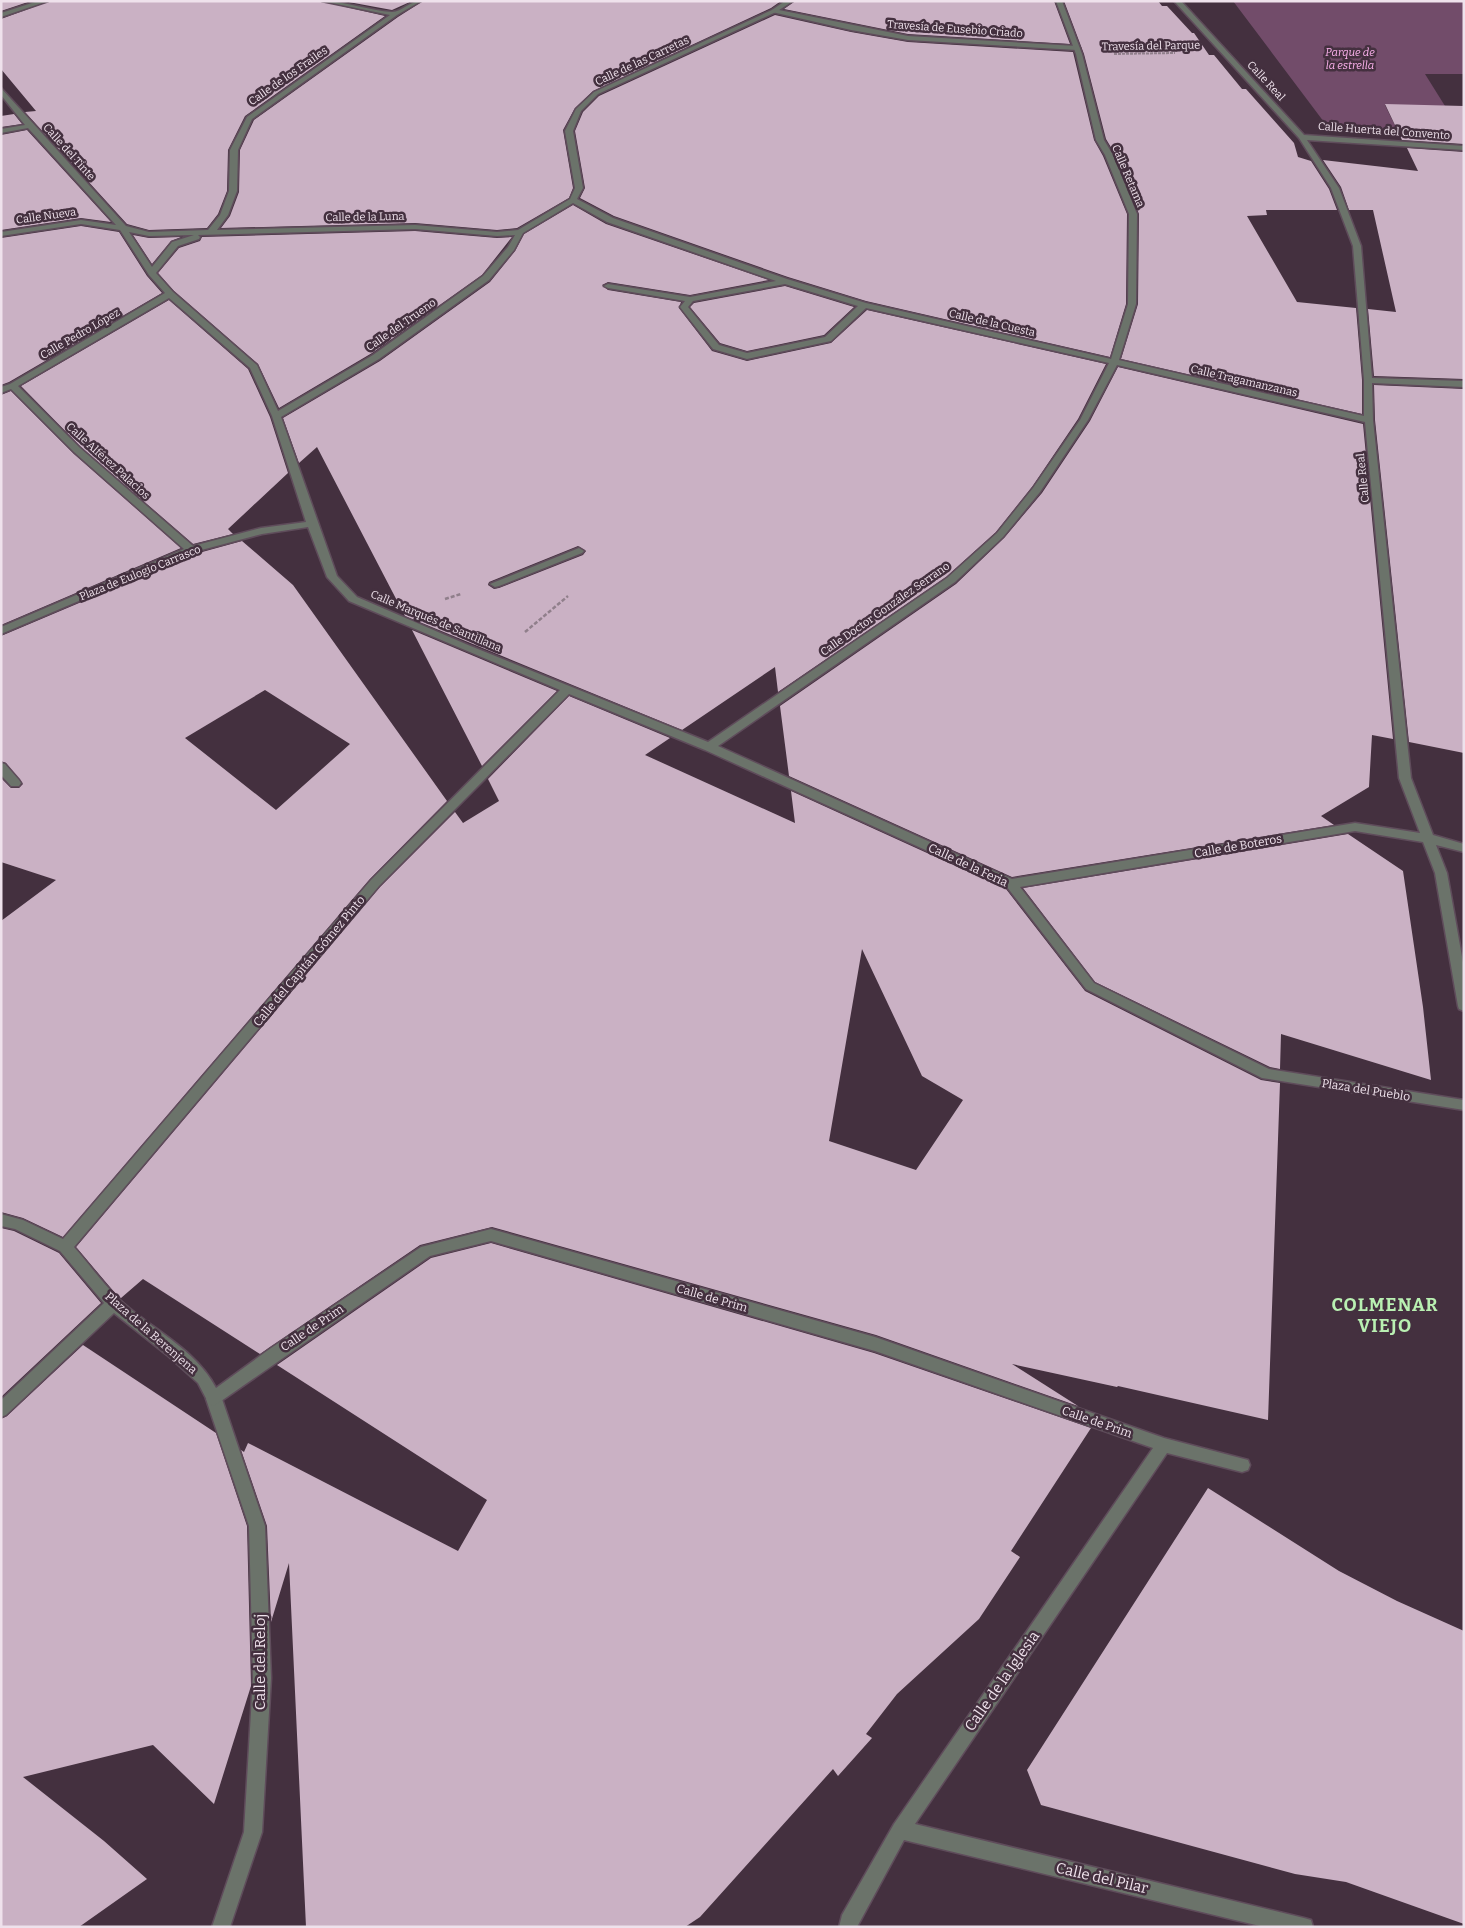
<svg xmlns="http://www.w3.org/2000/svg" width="1465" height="1928" viewBox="0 0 1465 1928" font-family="Bitter,serif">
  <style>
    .green { fill: #724c6a }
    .building { fill: #cab1c4; fill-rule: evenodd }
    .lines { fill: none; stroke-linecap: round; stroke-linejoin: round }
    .pedestrian-casing { stroke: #5f4c5b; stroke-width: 3 }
    .minor-casing { stroke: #5f4c5b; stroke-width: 3 }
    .path-far1 { stroke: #907f8b; stroke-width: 2; stroke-dasharray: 3 1; stroke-linecap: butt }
    .path { stroke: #907f8b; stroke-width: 2.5; stroke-dasharray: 4 2; stroke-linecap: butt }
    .pedestrian { fill: #6b736a; fill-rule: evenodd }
    .minor { fill: #6b736a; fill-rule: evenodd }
    .labels { text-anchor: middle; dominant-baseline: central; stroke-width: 5; stroke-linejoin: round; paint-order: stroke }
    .far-street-label { font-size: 11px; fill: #efe2ec; stroke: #44303f }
    .far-park-label { font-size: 11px; font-style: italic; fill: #fdb2ee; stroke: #44303f }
    .street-label { font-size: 12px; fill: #efe2ec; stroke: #44303f }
    .near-street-label { font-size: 15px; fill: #efe2ec; stroke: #44303f }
    .district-label { font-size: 18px; font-weight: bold; letter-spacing: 1px; fill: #b9f0b2; stroke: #44303f }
  </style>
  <rect width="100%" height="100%" fill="#44303f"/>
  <path class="green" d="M 1233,1 L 1464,1 L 1464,74 L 1425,74 L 1445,106 L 1385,105 L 1399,134 L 1330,130 Z"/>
  <path class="building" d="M 1,1 L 31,1 L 1,11 Z
    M 50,1 L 320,1 L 385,16 L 245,116 L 228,150 L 227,191 L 218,214 L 207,228 L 149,230 L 127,224 L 25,112 L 36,111 L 1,69 L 1,19 Z
    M 343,1 L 412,1 L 392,10 Z
    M 423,1 L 781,1 L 771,8 L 593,91 L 575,108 L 563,130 L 573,188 L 569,198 L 517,228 L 497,230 L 415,223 L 221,228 L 230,216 L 239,192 L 240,150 L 254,120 L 398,17 Z
    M 795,1 L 1054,1 L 1070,44 L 908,34 L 784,9 Z
    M 1064,1 L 1158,1 L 1162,6 L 1167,6 L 1192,33 L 1194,33 L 1209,55 L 1214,55 L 1242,89 L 1246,89 L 1294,143 L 1298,157 L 1311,161 L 1329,189 L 1337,210 L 1266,210 L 1267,215 L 1247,216 L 1297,302 L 1356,308 L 1362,380 L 1362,414 L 1121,359 L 1138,304 L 1139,214 L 1115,154 L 1106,139 L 1084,54 Z
    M 775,15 L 851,32 L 908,42 L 1073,52 L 1094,140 L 1103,156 L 1127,214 L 1126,304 L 1110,357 L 866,301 L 788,277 L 614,216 L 580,198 L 585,188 L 575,131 L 583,112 L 599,96 Z
    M 1385,104 L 1464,106 L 1464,144 L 1402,140 Z
    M 14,114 L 22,124 L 1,127 L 1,116 Z
    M 27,130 L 111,222 L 81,218 L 1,230 L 1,135 Z
    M 1407,148 L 1464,152 L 1464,379 L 1374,376 L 1368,309 L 1396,312 L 1373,210 L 1349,210 L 1341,187 L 1323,160 L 1418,171 Z
    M 573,205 L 606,224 L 769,280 L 690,295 L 608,282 L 602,285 L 608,290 L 681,302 L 679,308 L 712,351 L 747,361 L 831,343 L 867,310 L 1106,364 L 1078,419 L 1032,487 L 996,532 L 946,577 L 778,692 L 775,667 L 682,730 L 405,616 L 317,447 L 299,463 L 283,418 L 380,361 L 490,282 L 515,251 L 524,234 ZM 578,546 L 586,551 L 583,555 L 499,588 L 494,589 L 488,585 L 489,582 Z
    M 81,226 L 119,232 L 147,276 L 162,293 L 9,382 L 1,385 L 1,238 Z
    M 415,231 L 497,238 L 512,237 L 482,275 L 372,353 L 279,408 L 258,364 L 174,291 L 158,273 L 179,248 L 200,241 L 202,237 Z
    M 133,235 L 149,238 L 181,237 L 171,241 L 152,264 Z
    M 785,286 L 854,307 L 824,335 L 747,351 L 720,343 L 690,307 L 694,303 Z
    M 169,300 L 248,369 L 270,417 L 288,473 L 228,529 L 233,534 L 193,544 L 81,447 L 21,386 Z
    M 1118,367 L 1363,424 L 1393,739 L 1372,735 L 1369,787 L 1321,816 L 1334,825 L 1012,877 L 789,776 L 780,706 L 956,584 L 1004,538 L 1042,493 L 1090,421 Z
    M 1374,385 L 1464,389 L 1464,753 L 1409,742 L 1375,420 Z
    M 11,391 L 73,453 L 181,548 L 1,625 L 1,395 Z
    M 242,541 L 293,585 L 447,801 L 370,879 L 63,1237 L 23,1218 L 1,1212 L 1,921 L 56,880 L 1,862 L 1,778 L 11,788 L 19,788 L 23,784 L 6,763 L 1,761 L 1,636 L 195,554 ZM 265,690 L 350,744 L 276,810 L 185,738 Z
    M 412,630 L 557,691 L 482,766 Z
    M 569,696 L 670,738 L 645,755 L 795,823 L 791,791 L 1006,889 L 1085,991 L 1261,1080 L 1280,1083 L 1268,1420 L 1118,1386 L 1117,1387 L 1012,1364 L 1078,1406 L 876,1335 L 492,1227 L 420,1245 L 260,1354 L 143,1279 L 121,1298 L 115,1293 L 76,1247 L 380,887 L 455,812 L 463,823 L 499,801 L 488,779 ZM 862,949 L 922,1076 L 963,1100 L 916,1170 L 829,1141 Z
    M 1348,834 L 1403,871 L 1423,1007 L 1431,1080 L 1281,1034 L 1280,1069 L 1270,1067 L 1095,982 L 1023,888 Z
    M 1,1228 L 14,1231 L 59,1253 L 101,1303 L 1,1397 Z
    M 491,1243 L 874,1353 L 1091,1428 L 1011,1551 L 1020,1557 L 979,1619 L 897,1694 L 866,1734 L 872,1738 L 838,1776 L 833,1769 L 700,1917 L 685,1927 L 306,1927 L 289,1563 L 271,1622 L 267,1526 L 241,1450 L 244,1452 L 248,1443 L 458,1551 L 487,1500 L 277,1365 L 431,1258 Z
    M 83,1345 L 216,1433 L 247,1526 L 251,1686 L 214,1804 L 153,1745 L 23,1777 L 104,1841 L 147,1879 L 79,1927 L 1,1927 L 1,1419 L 7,1416 Z
    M 1208,1488 L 1339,1571 L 1397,1601 L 1464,1631 L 1464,1924 L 1346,1882 L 1295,1874 L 1041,1805 L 1027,1770 Z"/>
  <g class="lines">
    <g class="pedestrian-casing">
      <path id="pedestrian" d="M 774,9 L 908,36 L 1077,46 L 1080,48 L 1077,50 L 908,40 L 851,30 L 772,12 L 772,10 Z
        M 579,548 L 584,551 L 582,553 L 499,586 L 495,587 L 490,584 Z
        M 214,1392 L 219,1394 L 222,1399 L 265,1526 L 271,1678 L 262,1832 L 230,1927 L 212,1927 L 244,1832 L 253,1678 L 249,1526 L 206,1399 L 209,1394 Z"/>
    </g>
    <g class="minor-casing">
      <path id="minor" d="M 38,1 L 48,1 L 1,17 L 1,13 Z
        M 322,1 C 346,1 370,11 392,12 C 402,12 409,1 421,1 L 397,15 L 252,119 L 238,150 L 237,191 L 228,215 L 217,230 L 415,225 L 497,232 L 518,230 L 570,199 L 575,188 L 565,131 L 576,109 L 594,92 L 772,10 L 785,1 L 793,1 L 776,12 L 598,94 L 581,111 L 573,131 L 583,188 L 577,199 L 613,218 L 787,279 L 866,303 L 1111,359 L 1128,304 L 1129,214 L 1105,155 L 1096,140 L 1076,54 L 1056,1 L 1062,1 L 1082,54 L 1104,140 L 1113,155 L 1137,214 L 1136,304 L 1119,360 L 1364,416 L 1364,380 L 1353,246 L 1331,188 L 1299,138 L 1174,1 L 1181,1 L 1304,135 L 1464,146 L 1464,150 L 1307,140 L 1339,188 L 1361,246 L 1372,378 L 1464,381 L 1464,387 L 1372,383 L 1373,420 L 1411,778 L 1433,835 L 1464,844 L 1464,852 L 1436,845 L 1447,873 L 1464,968 L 1464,1011 L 1459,1009 L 1458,1006 L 1435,873 L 1423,842 L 1355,831 L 1020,887 L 1094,983 L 1269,1069 L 1464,1100 L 1464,1110 L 1262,1078 L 1086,989 L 1007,887 L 705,750 L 569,694 L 379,886 L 74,1247 C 89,1264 103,1284 120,1300 C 151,1329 196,1349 216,1388 L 271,1348 L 421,1247 L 491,1229 L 875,1337 L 1164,1438 L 1248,1460 L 1250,1465 L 1248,1470 L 1242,1472 L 1167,1453 L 915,1824 L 1304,1918 L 1311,1920 L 1313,1927 L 1264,1927 L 904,1840 L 857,1927 L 839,1927 L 842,1915 L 894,1824 L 1153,1448 L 875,1351 L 491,1241 L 430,1256 L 214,1406 L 209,1404 L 198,1383 L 167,1355 L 114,1313 L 6,1415 L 1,1417 L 1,1400 L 104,1303 L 60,1251 L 15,1229 L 1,1226 L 1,1214 L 23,1220 L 63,1239 L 371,880 L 560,690 L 349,601 L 327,577 L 308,527 L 262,534 L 194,552 L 1,634 L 1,627 L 184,549 L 74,452 L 11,389 L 1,393 L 1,387 L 10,384 L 165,293 L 149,275 L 120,230 L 81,224 L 1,236 L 1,232 L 81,220 L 116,225 L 28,128 L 1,133 L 1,129 L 25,125 L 1,95 L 1,88 L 126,226 L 149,232 L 208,230 L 220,215 L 229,191 L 230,150 L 247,117 L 390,15 ZM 573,203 L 607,222 L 776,281 L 690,297 L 608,284 L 604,286 L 608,288 L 685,301 L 680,307 L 713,349 L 747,359 L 831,341 L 866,308 L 1109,363 L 1080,420 L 1033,488 L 997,533 L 947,578 L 708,742 L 468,645 L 357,597 L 337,576 L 281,417 L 379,359 L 489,280 L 514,250 L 523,233 ZM 415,229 L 497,236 L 515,235 L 508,247 L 483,276 L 373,355 L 278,411 L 257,365 L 173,292 L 156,273 L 178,246 L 199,239 L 200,237 L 198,235 ZM 129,232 L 149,236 L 194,235 L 172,242 L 152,267 ZM 785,284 L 858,306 L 825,337 L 747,353 L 719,345 L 688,307 L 693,301 ZM 169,298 L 250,368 L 272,416 L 306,522 L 261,528 L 193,546 L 80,448 L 18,386 ZM 1117,365 L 1365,422 L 1399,778 L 1420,833 L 1355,823 L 1012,879 L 718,746 L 955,582 L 1003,537 L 1040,492 L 1088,420 Z
        M 1,763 L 5,764 L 19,780 L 21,783 L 19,786 L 11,786 L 1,775 Z"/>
    </g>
    <path class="path-far1" d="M 1114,54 L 1175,53"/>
    <path class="path" d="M 445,599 L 461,594
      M 525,632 L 568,596"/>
    <use href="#pedestrian" class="pedestrian"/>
    <use href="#minor" class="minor"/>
  </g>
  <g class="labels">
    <g class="far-street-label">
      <text transform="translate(955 29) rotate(4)">Travesía de Eusebio Criado</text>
      <text transform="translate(1151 46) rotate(-1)">Travesía del Parque</text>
      <text transform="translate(642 61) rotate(-25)">Calle de las Carretas</text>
      <text transform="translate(288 76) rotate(-35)">Calle de los Frailes</text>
      <text transform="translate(1266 81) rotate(47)">Calle Real</text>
      <text transform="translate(1384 131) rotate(4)">Calle Huerta del Convento</text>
      <text transform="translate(69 152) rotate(48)">Calle del Tinte</text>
      <text transform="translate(1128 176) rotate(67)">Calle Retama</text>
      <text transform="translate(46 216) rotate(-8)">Calle Nueva</text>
      <text transform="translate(365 217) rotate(-1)">Calle de la Luna</text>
      <text transform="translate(992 323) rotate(13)">Calle de la Cuesta</text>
      <text transform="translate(401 325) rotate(-35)">Calle del Trueno</text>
      <text transform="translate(80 334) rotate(-30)">Calle Pedro López</text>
      <text transform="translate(1244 381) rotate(13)">Calle Tragamanzanas</text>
      <text transform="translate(108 461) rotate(42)">Calle Alférez Palacios</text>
      <text transform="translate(1363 478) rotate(-96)">Calle Real</text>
      <text transform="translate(140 573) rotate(-22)">Plaza de Eulogio Carrasco</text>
      <text transform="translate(885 609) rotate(-35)">Calle Doctor González Serrano</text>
      <text transform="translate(436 621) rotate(23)">Calle Marqués de Santillana</text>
    </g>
    <g class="far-park-label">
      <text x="1350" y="52">Parque de<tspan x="1350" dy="13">la estrella</tspan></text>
    </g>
    <g class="street-label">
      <text transform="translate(1238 846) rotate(-10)">Calle de Boteros</text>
      <text transform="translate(968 865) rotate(25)">Calle de la Feria</text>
      <text transform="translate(309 961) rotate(-50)">Calle del Capitán Gómez Pinto</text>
      <text transform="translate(1366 1090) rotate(9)">Plaza del Pueblo</text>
      <text transform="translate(712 1298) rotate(16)">Calle de Prim</text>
      <text transform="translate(312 1328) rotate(-34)">Calle de Prim</text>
      <text transform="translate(151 1333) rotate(41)">Plaza de la Berenjena</text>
      <text transform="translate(1097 1422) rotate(19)">Calle de Prim</text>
    </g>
    <g class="near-street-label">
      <text transform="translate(260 1662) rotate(-90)">Calle del Reloj</text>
      <text transform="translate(1002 1681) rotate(-55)">Calle de la Iglesia</text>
      <text transform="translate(1102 1878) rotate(13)">Calle del Pilar</text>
    </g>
    <g class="district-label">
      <text x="1385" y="1305">COLMENAR<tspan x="1385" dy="21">VIEJO</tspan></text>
    </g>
  </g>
  <rect width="1465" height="1928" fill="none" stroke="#efe2ec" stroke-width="5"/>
</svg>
